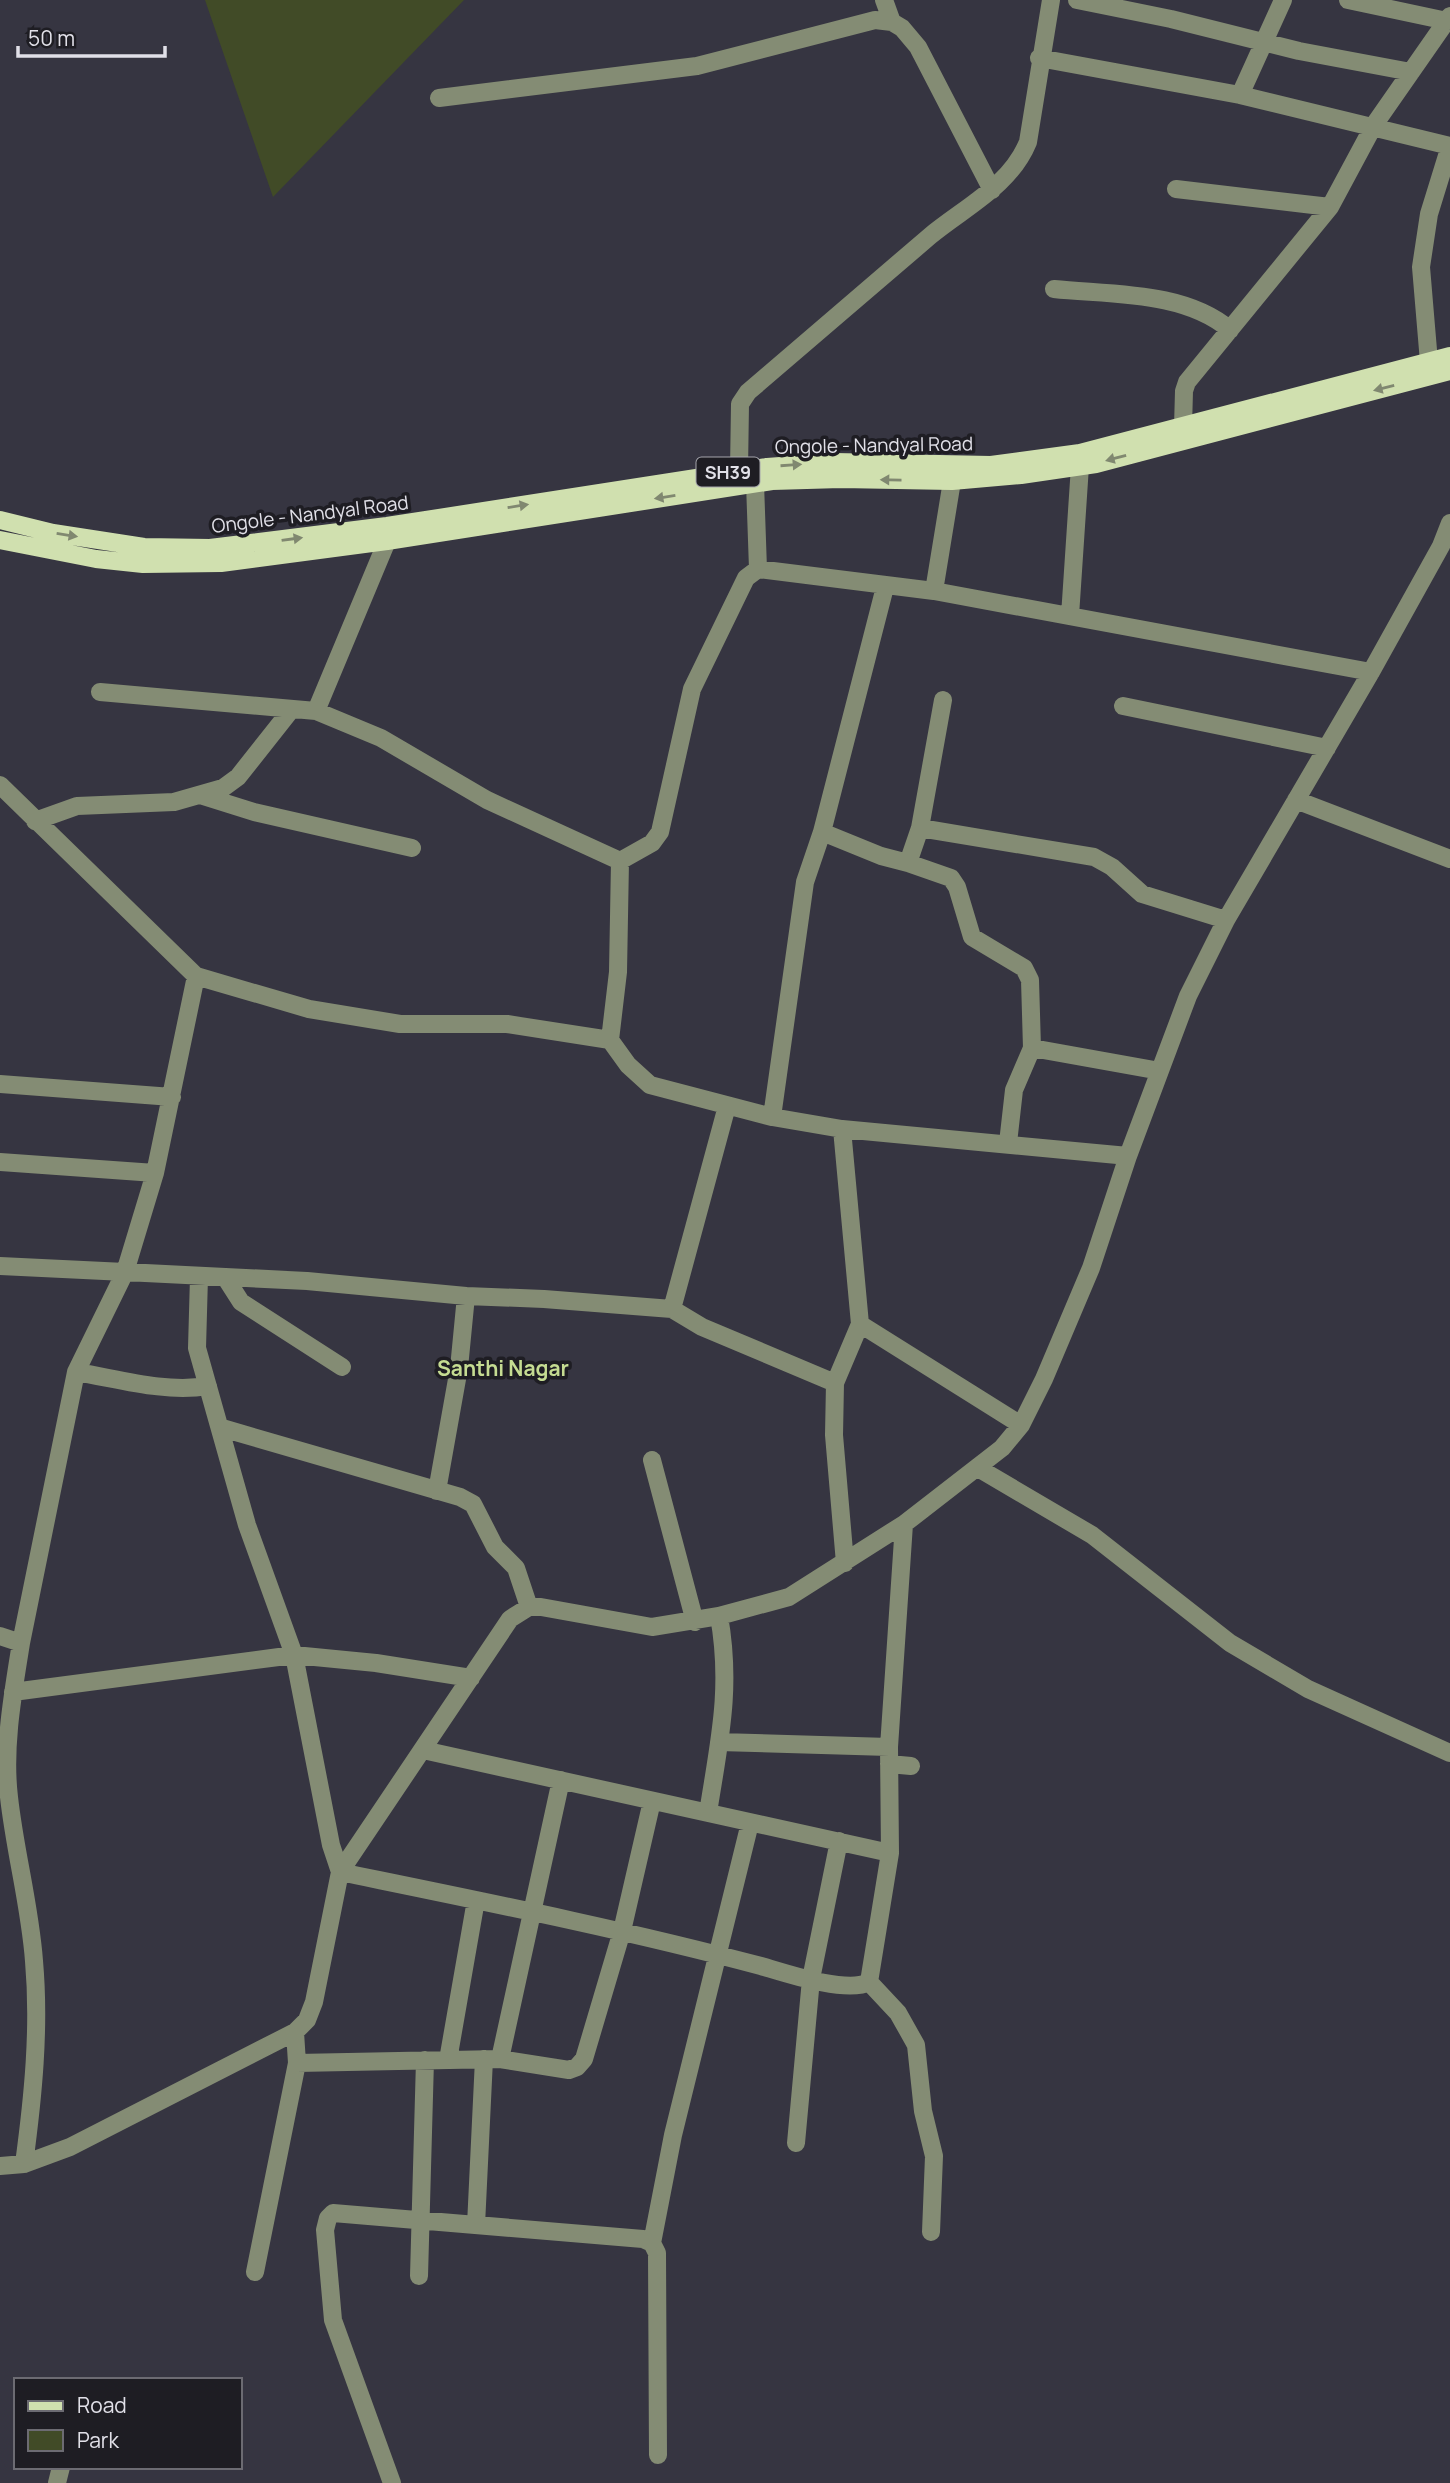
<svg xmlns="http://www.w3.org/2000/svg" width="1450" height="2483" viewBox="0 0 1450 2483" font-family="Manrope,sans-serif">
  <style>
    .green { fill: #414b27 }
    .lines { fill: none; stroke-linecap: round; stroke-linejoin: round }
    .minor { stroke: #848c74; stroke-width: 18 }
    .major { stroke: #d0e0af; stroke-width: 18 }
    .oneway { fill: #808870 }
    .labels { text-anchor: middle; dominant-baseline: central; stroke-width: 7; stroke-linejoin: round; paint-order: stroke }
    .shield { fill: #1e1d23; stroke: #a6a6ad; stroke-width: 2 }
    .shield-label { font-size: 18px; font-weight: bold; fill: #e1e0e8 }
    .street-label { font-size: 19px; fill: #e1e0e8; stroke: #1e1d23 }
    .neighbourhood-label { font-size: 21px; font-weight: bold; fill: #c5dc92; stroke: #1e1d23 }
  </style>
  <rect width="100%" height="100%" fill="#363541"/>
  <path class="green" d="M 205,0 L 464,0 L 273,197 Z"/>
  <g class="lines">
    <path class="minor" d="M 884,0 L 892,22
      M 1077,0 L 1171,19 L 1299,51 L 1411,72
      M 1348,0 L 1447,21
      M 1039,58 L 1240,95 L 1450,146
      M 1240,95 L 1283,0
      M 439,98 L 697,66 L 875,20 L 892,22 L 902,28 L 918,47 L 992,190
      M 1176,189 L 1330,207
      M 1054,289 C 1111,295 1185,291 1230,330
      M 1429,362 L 1421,267 L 1429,214 L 1450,146
      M 1183,427 L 1184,391 L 1187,382 L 1330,207 L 1374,125 L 1450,16
      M 739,470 L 740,404 L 748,392 C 809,340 869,288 930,236 C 965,207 1010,186 1028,142 L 1051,0
      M 755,483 L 758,569
      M 934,591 L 1371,672
      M 1070,616 L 1080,466
      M 100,692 L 316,711 L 387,541
      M 1123,706 L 1327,748
      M 316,711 L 381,738 L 487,800 L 620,861 L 618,972 L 610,1040
      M 0,785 L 196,976 L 309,1009 L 400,1024 L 507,1024 L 610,1040 L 628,1065 L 650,1085 L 772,1117 L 842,1129 L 1128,1156
      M 203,796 L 254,812 L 412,848
      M 1296,800 L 1450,859
      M 35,821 L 77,806 L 174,802 L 223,788 L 238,777 L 291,710
      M 920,828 L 943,700
      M 822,832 L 881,856 L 908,863 L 920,828 L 1094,857 L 1112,867 L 1142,894 L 1226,920
      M 620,861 L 652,843 L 660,832 L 692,689 L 746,578 L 758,569 L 934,591 L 952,481
      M 908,863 L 951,878 L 957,887 L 972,937 L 1024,968 L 1030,980 L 1032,1048 L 1160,1071
      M 0,1084 L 172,1097
      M 772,1117 L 805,882 L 822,832 L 885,587
      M 842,1129 L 860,1324 L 1021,1425
      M 1008,1143 L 1014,1090 L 1032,1048
      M 0,1162 L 155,1173
      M 0,1266 L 125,1272 L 155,1173 L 196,976
      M 199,1277 L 197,1348 L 247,1525 L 294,1655 L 331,1845 L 340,1872 C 481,1901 622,1929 761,1966 C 785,1973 847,1994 869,1982 L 890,1853 L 889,1747 L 904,1524
      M 225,1277 L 241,1302 L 342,1367
      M 672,1309 L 727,1106
      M 76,1372 C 119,1379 164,1393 208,1386
      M 222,1428 L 460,1497 L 473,1504 L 495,1547 L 516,1568 L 529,1607
      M 652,1460 L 695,1622
      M 978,1468 L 1092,1535 L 1230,1643 L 1308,1689 L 1450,1753
      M 437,1491 L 459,1368 L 466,1296
      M 845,1563 L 834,1435 L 835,1383 L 860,1324
      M 0,1636 L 21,1643 L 76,1372 L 125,1272 L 307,1281 L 466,1296 L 544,1299 L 672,1309 L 702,1327 L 835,1383
      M 21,1643 C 13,1693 3,1747 9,1797 C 15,1852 30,1906 34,1961 C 40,2029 33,2097 24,2164
      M 13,1692 L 294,1655 L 376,1663 L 471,1678
      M 719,1742 L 889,1747
      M 423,1750 L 890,1853
      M 889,1764 L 911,1766
      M 708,1813 C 719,1742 732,1689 719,1616
      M 869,1982 L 898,2013 L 916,2045 L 923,2111 L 934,2156 L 931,2232
      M 295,2032 L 297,2063 L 500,2059 L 569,2070 L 577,2067 L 584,2059 L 622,1931 L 652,1801
      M 500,2059 L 561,1780
      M 448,2060 L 476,1900
      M 796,2143 L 811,1979 L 839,1841
      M 0,2166 L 24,2164 L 70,2147 L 295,2032 L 307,2020 L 314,2002 L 340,1872 L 510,1619 L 529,1607 L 541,1607 L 652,1627 L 719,1616 L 789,1597 L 904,1524 L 1002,1448 L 1021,1425 L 1044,1379 L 1091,1268 L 1128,1156 L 1188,996 L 1226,920 L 1371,672 L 1441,546 L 1450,523
      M 476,2225 L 484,2059
      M 652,2243 L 673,2135 L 750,1823
      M 255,2272 L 297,2063
      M 419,2276 L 425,2060
      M 57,2483 L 61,2467
      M 392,2483 L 333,2320 L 325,2230 L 328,2218 L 333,2213 L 643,2239 L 652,2243 L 657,2253 L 658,2455"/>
    <path class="major" d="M 0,520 L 53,533 L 144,547 L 210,548 L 387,526 L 767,467 L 834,462 L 991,465 L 1080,453 L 1450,356
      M 0,540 L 96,559 L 143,564 L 221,563 L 387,541 L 772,481 L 841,479 L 952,481 L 1021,475 L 1096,464 L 1450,371"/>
  </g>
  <defs><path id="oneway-solid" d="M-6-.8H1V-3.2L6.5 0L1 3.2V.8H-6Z" transform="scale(1.75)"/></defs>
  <g class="oneway">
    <use href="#oneway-solid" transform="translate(1384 388) rotate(166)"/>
    <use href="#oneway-solid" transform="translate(1116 458) rotate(165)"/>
    <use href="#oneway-solid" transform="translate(791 465) rotate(-4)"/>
    <use href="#oneway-solid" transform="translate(891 480) rotate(-179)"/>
    <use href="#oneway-solid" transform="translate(665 497) rotate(171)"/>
    <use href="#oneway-solid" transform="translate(518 506) rotate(-9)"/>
    <use href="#oneway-solid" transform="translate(67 535) rotate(9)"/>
    <use href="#oneway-solid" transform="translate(292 539) rotate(-8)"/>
  </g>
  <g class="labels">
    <rect class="shield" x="696.5" y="457.5" width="63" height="29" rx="5"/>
    <g class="shield-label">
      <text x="728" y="472">SH39</text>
    </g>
    <g class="street-label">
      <text transform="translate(874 445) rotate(-1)">Ongole - Nandyal Road</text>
      <text transform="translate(310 514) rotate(-7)">Ongole - Nandyal Road</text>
    </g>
    <g class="neighbourhood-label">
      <text x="503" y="1368">Santhi Nagar</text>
    </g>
  </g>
  <rect x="14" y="2378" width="228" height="91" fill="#1e1d23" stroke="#6c6b72" stroke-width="2"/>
  <rect x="28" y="2401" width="35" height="10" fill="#d0e0af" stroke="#6c6b72" stroke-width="2"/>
  <text x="77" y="2413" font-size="21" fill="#e1e0e8">Road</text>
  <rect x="28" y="2430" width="35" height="21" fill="#414b27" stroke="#6c6b72" stroke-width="2"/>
  <text x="77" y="2448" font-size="21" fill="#e1e0e8">Park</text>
  <path d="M18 46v10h147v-10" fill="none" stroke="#e1e0e8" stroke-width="3.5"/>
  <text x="28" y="46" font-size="21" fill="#e1e0e8" stroke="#1e1d23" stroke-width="5" paint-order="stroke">50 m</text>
</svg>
